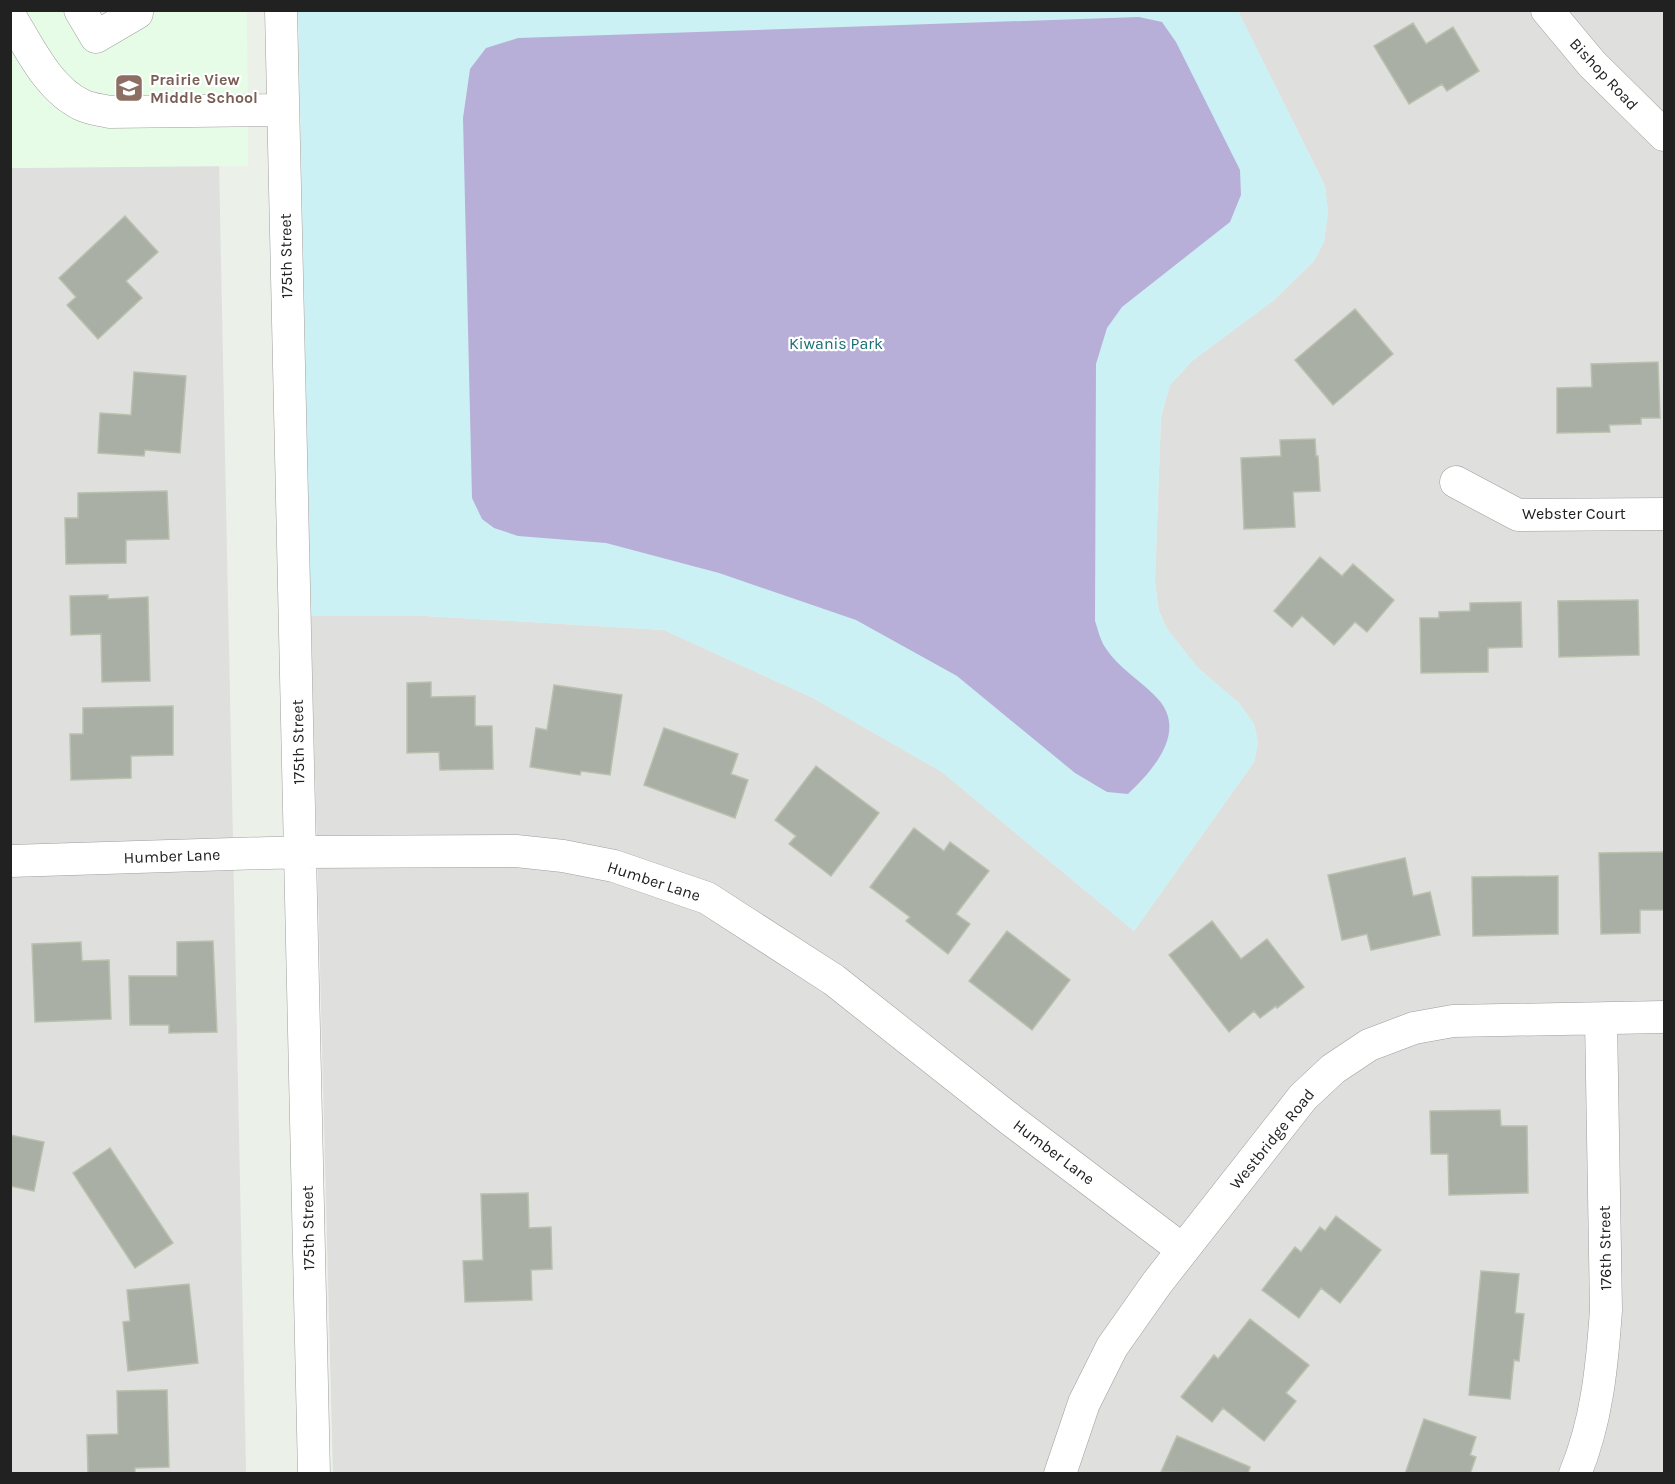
<svg xmlns="http://www.w3.org/2000/svg" width="1675" height="1484" viewBox="0 0 1675 1484" font-family="Karla,sans-serif">
  <style>
    .residential { fill: #dfdfde }
    .education { fill: #e7fce7 }
    .park { fill: #ccf1f4 }
    .water { fill: #b8afd9 }
    .building { fill: #aaafa5; stroke: #b8c1ad; stroke-width: 1.5 }
    .lines { fill: none; stroke-linecap: round; stroke-linejoin: round }
    .minor-casing { stroke: #9e9e9e; stroke-width: 33 }
    .minor { stroke: #fff; stroke-width: 32 }
    .labels { text-anchor: middle; dominant-baseline: central; stroke-width: 4.5; stroke-linejoin: round; paint-order: stroke }
    .street-label { font-size: 16px; fill: #212121; stroke: #fff }
    .education-label { font-size: 16px; font-weight: bold; fill: #785e54; stroke: #fff; text-anchor: start }
    .park-label { font-size: 16px; fill: #196d75; stroke: #fff }
  </style>
  <rect width="100%" height="100%" fill="#ebf0e9"/>
  <path class="residential" d="M 1238,11 L 1664,11 L 1664,1473 L 333,1473 L 311,616 L 425,616 L 664,630 L 813,698 L 942,772 L 1134,931 L 1254,762 L 1258,742 L 1254,724 L 1239,703 L 1198,668 L 1167,629 L 1159,611 L 1155,582 L 1161,417 L 1170,385 L 1192,361 L 1274,300 L 1314,261 L 1324,242 L 1328,212 L 1325,186 Z
    M 219,165 L 246,1473 L 11,1473 L 10,168 Z"/>
  <path class="education" d="M 10,11 L 247,11 L 248,166 L 11,168 Z"/>
  <path class="park" d="M 298,11 L 1238,11 L 1325,186 L 1328,212 L 1324,242 L 1314,261 L 1274,300 L 1192,361 L 1170,385 L 1161,416 L 1155,582 L 1159,612 L 1167,629 L 1198,668 L 1239,703 L 1254,724 L 1258,742 L 1254,762 L 1134,931 L 942,772 L 813,698 L 664,630 L 425,616 L 311,616 Z"/>
  <path class="water" d="M 1139,17 L 1162,22 L 1176,42 L 1240,170 L 1241,195 L 1230,222 L 1122,307 L 1107,328 L 1096,364 L 1095,621 C 1098,629 1100,640 1105,647 C 1118,668 1142,681 1158,699 C 1188,732 1152,771 1128,794 L 1107,792 L 1075,773 L 957,676 L 856,620 L 719,573 L 606,543 L 518,536 L 494,528 L 482,519 L 472,498 L 463,118 L 470,69 L 486,48 L 518,38 Z"/>
  <path class="building" d="M 1413,23 L 1426,44 L 1453,27 L 1479,71 L 1447,91 L 1442,84 L 1409,104 L 1374,46 Z
    M 125,216 L 158,252 L 126,281 L 142,298 L 98,339 L 67,305 L 76,297 L 59,278 Z
    M 1355,309 L 1393,354 L 1333,405 L 1295,360 Z
    M 1658,362 L 1660,418 L 1641,418 L 1641,424 L 1609,425 L 1610,432 L 1557,433 L 1557,388 L 1592,387 L 1591,364 Z
    M 134,372 L 186,376 L 180,453 L 145,450 L 144,456 L 98,453 L 100,413 L 131,415 Z
    M 1315,439 L 1316,456 L 1318,456 L 1320,491 L 1293,492 L 1295,527 L 1244,529 L 1241,458 L 1281,456 L 1280,440 Z
    M 167,491 L 169,539 L 126,540 L 126,563 L 66,564 L 65,518 L 78,518 L 78,493 Z
    M 1320,557 L 1342,576 L 1353,564 L 1394,600 L 1367,632 L 1355,622 L 1334,645 L 1302,616 L 1292,627 L 1274,611 Z
    M 108,595 L 108,599 L 148,597 L 150,681 L 102,682 L 101,634 L 71,635 L 70,596 Z
    M 1638,600 L 1639,655 L 1559,657 L 1558,601 Z
    M 1521,602 L 1522,647 L 1488,648 L 1488,672 L 1421,673 L 1420,618 L 1439,618 L 1439,612 L 1470,611 L 1470,603 Z
    M 431,682 L 431,697 L 475,696 L 475,726 L 492,726 L 493,769 L 440,770 L 439,752 L 407,753 L 407,683 Z
    M 554,685 L 622,695 L 610,775 L 581,771 L 580,775 L 530,767 L 536,728 L 547,730 Z
    M 173,706 L 173,755 L 131,756 L 131,778 L 71,780 L 70,734 L 83,734 L 83,708 Z
    M 664,728 L 738,754 L 731,774 L 748,780 L 735,818 L 644,785 Z
    M 816,766 L 879,813 L 831,876 L 789,844 L 796,836 L 775,820 Z
    M 914,828 L 944,851 L 950,842 L 989,871 L 956,914 L 970,924 L 948,954 L 906,921 L 910,917 L 870,887 Z
    M 1664,852 L 1664,910 L 1640,910 L 1640,933 L 1601,934 L 1599,853 Z
    M 1405,858 L 1413,896 L 1430,892 L 1440,935 L 1371,950 L 1367,934 L 1342,940 L 1328,875 Z
    M 1558,876 L 1558,934 L 1473,936 L 1472,877 Z
    M 1212,921 L 1241,959 L 1267,939 L 1304,987 L 1277,1008 L 1276,1006 L 1260,1018 L 1254,1011 L 1229,1032 L 1169,955 Z
    M 1007,931 L 1070,980 L 1032,1030 L 969,981 Z
    M 213,941 L 217,1032 L 169,1033 L 169,1025 L 130,1025 L 129,976 L 177,976 L 177,942 Z
    M 81,942 L 82,961 L 109,960 L 111,1019 L 35,1022 L 32,944 Z
    M 1500,1110 L 1501,1126 L 1527,1126 L 1528,1193 L 1449,1195 L 1448,1154 L 1431,1154 L 1430,1111 Z
    M 10,1135 L 44,1142 L 34,1191 L 10,1186 Z
    M 110,1148 L 173,1243 L 135,1268 L 73,1173 Z
    M 528,1193 L 529,1228 L 551,1227 L 552,1269 L 531,1270 L 532,1300 L 465,1302 L 463,1261 L 483,1260 L 481,1194 Z
    M 1336,1216 L 1381,1250 L 1340,1303 L 1321,1288 L 1299,1318 L 1262,1290 L 1295,1247 L 1301,1252 L 1320,1227 L 1325,1231 Z
    M 1481,1271 L 1519,1274 L 1515,1313 L 1524,1314 L 1519,1361 L 1514,1360 L 1510,1399 L 1469,1395 Z
    M 189,1284 L 198,1363 L 128,1371 L 123,1322 L 130,1321 L 127,1290 Z
    M 1250,1319 L 1309,1365 L 1286,1393 L 1296,1401 L 1264,1441 L 1223,1408 L 1212,1422 L 1181,1397 L 1214,1355 L 1218,1359 Z
    M 167,1390 L 169,1467 L 135,1468 L 135,1474 L 88,1474 L 87,1435 L 118,1434 L 117,1391 Z
    M 1424,1419 L 1476,1437 L 1470,1455 L 1476,1457 L 1470,1474 L 1405,1474 Z
    M 1177,1436 L 1250,1467 L 1248,1474 L 1161,1472 Z"/>
  <g class="lines">
    <g class="minor-casing">
      <path id="minor" d="M 80,10 L 96,37 L 137,13 L 137,10
        M 281,10 L 314,1474
        M 1547,10 L 1592,64 L 1664,135
        M 10,16 C 29,47 48,89 82,105 C 90,109 101,110 109,112 L 283,110
        M 1456,482 L 1518,515 L 1664,514
        M 10,861 L 300,852 L 516,851 L 563,856 L 614,866 L 707,898 L 834,980 L 1011,1120 L 1183,1250
        M 1060,1474 L 1084,1403 L 1112,1347 L 1157,1283 L 1303,1097 L 1333,1069 L 1369,1045 L 1414,1028 L 1453,1021 L 1664,1017
        M 1575,1474 C 1597,1421 1602,1366 1606,1310 L 1601,1019"/>
    </g>
    <use href="#minor" class="minor"/>
  </g>
  <defs>
    <g id="school-square" transform="scale(1.5)"><rect x="-9" y="-9" width="18" height="18" rx="4" fill="#8d6e63" stroke="#fff"/><path d="M0-5L7-2L0 1L-7-2ZM-4 1L0 2.5L4 1V4Q0 6-4 4Z" fill="#fff"/></g>
  </defs>
  <g fill-rule="evenodd">
    <use href="#school-square" x="129" y="88"/>
  </g>
  <g class="labels">
    <g class="street-label">
      <text transform="translate(1604 74) rotate(47)">Bishop Road</text>
      <text transform="translate(286 256) rotate(-91)">175th Street</text>
      <text x="1574" y="513">Webster Court</text>
      <text transform="translate(298 742) rotate(-91)">175th Street</text>
      <text transform="translate(172 856) rotate(-2)">Humber Lane</text>
      <text transform="translate(654 881) rotate(18)">Humber Lane</text>
      <text transform="translate(1272 1139) rotate(-51)">Westbridge Road</text>
      <text transform="translate(1054 1152) rotate(37)">Humber Lane</text>
      <text transform="translate(308 1228) rotate(-91)">175th Street</text>
      <text transform="translate(1605 1248) rotate(-91)">176th Street</text>
    </g>
    <g class="education-label">
      <text x="150" y="79">Prairie View<tspan x="150" dy="18">Middle School</tspan></text>
    </g>
    <g class="park-label">
      <text x="836" y="343">Kiwanis Park</text>
    </g>
  </g>
  <rect width="1675" height="1484" fill="none" stroke="#212121" stroke-width="24"/>
</svg>
